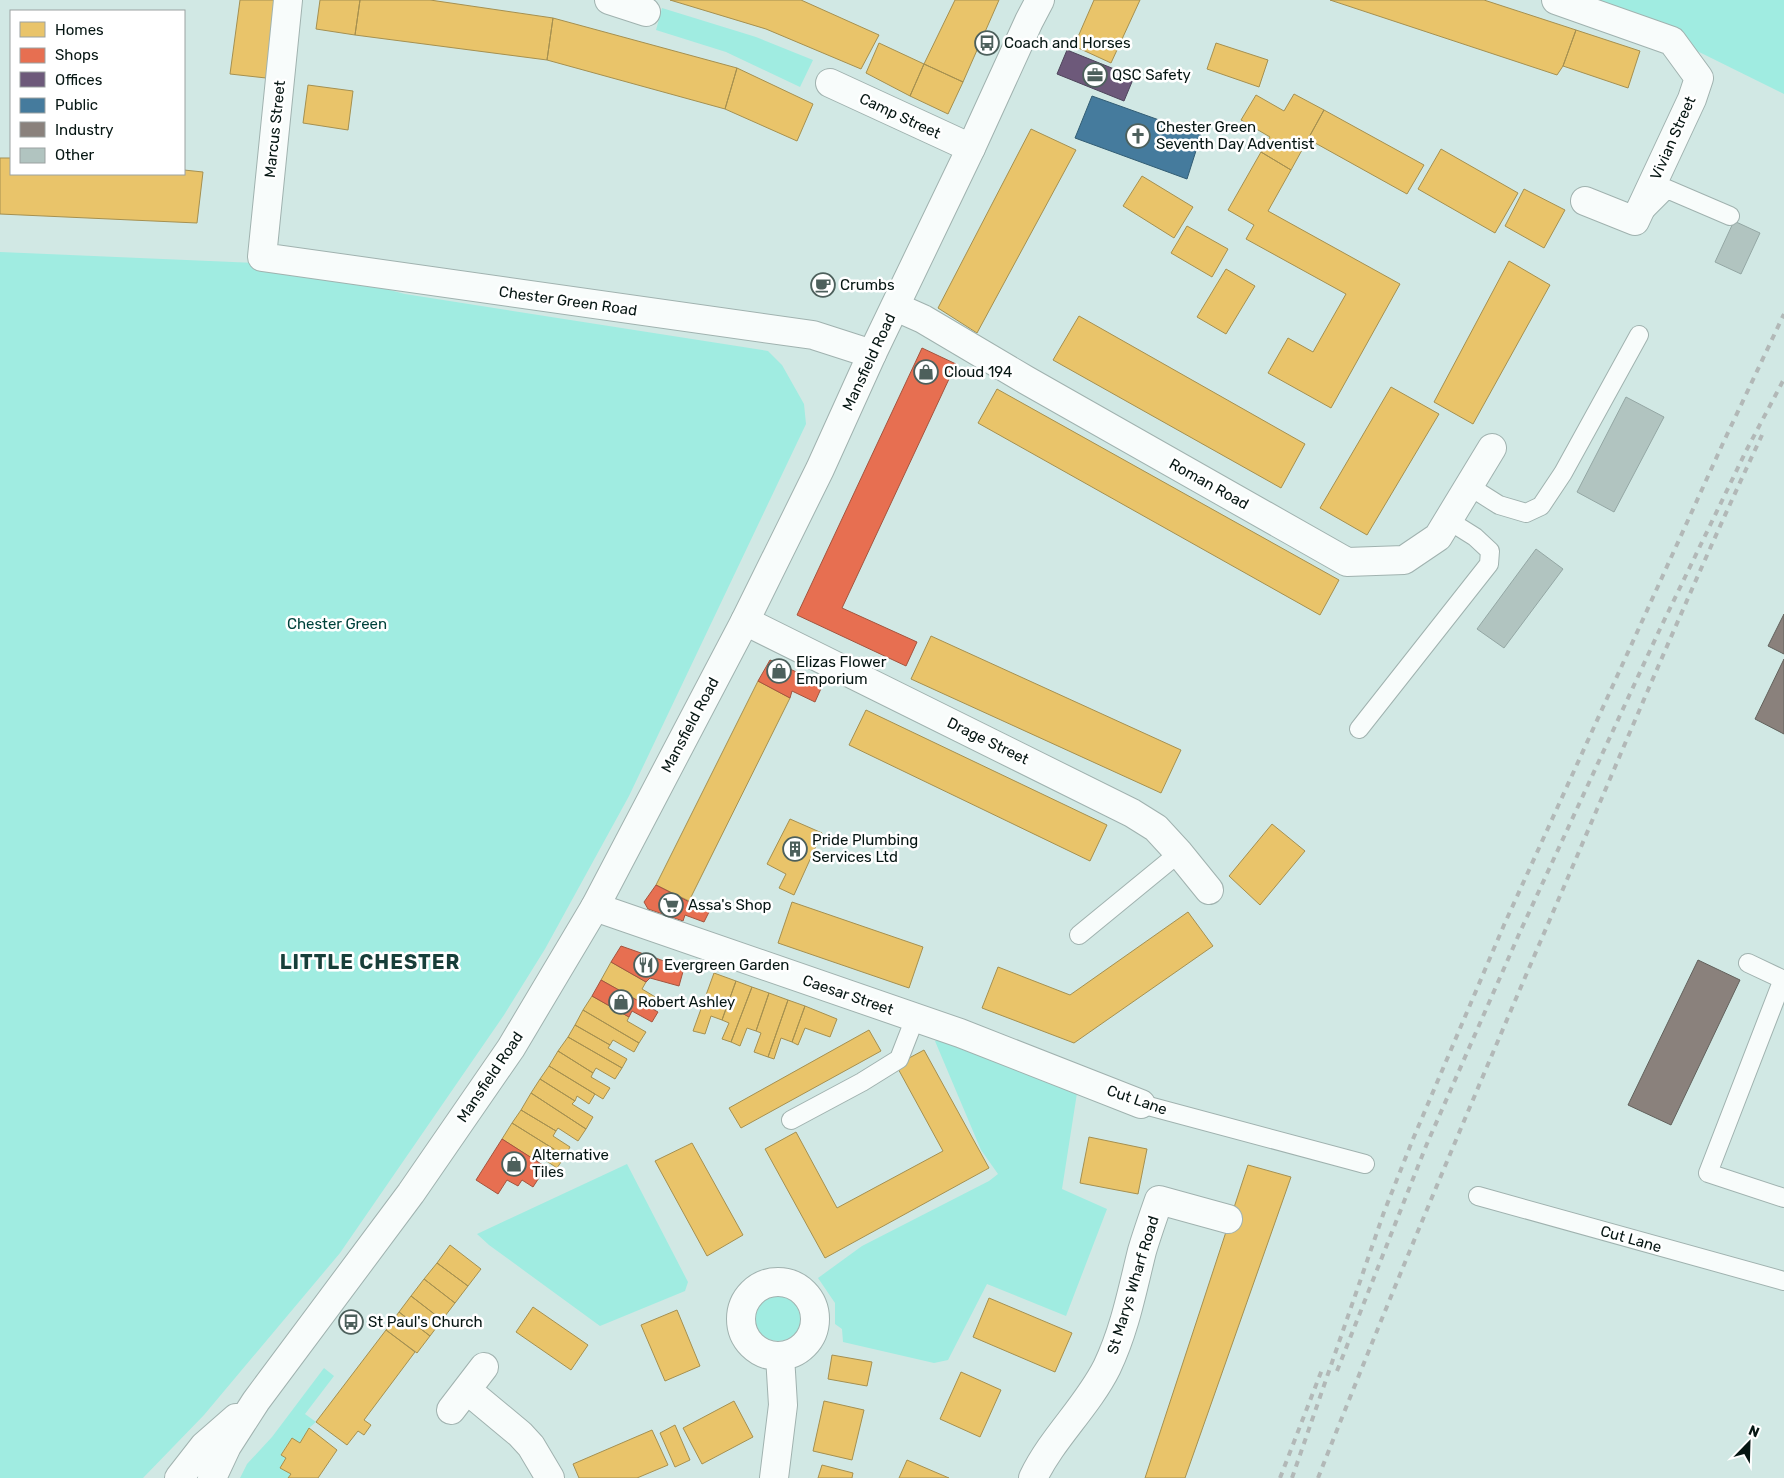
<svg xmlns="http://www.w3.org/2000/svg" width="1784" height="1478" viewBox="0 0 1784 1478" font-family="Rubik,sans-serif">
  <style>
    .green { fill: #a0ece1 }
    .homes { fill: #e9c46a; stroke: #a59050 }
    .shops { fill: #e76f51; stroke: #a4543e }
    .offices { fill: #6d597a; stroke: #4e455b }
    .public { fill: #457b9d; stroke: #325d74 }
    .industry { fill: #8a817c; stroke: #62615c }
    .building { fill: #b1c4c0; stroke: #94a7a4 }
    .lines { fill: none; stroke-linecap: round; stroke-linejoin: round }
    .lane-casing { stroke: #a0b2af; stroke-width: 20 }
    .street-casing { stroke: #a0b2af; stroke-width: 30 }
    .secondary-casing { stroke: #a0b2af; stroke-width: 30 }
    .lane { stroke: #f8fcfb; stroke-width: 18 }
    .street { stroke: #f8fcfb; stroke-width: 28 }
    .secondary { stroke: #f8fcfb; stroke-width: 28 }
    .rail { stroke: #b2b8b7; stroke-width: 4; stroke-dasharray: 6 6; stroke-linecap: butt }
    .labels { text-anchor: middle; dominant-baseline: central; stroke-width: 5; stroke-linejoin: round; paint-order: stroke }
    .poi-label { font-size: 15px; fill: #061613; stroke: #fff; text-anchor: start }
    .street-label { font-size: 15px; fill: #061613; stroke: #fff }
    .park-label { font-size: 15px; fill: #00423b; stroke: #fff }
    .district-label { font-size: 20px; font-weight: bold; letter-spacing: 1px; fill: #173e39; stroke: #fff }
  </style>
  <rect width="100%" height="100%" fill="#d1e8e4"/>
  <path class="green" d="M 1598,0 L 1784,0 L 1784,94 L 1693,49 L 1680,31 Z
    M 662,8 L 756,37 L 813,60 L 800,87 L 726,52 L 656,30 Z
    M 0,252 L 258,263 L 337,276 L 405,294 L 768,351 L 782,365 L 804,404 L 806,424 L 629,796 L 545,949 L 504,1015 L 340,1253 L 204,1415 L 143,1478 L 0,1478 Z
    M 943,1036 L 1077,1093 L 1062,1189 L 1107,1209 L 1066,1316 L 987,1284 L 948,1360 L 934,1363 L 843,1342 L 842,1329 L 835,1324 L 835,1303 L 818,1278 L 862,1246 L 989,1181 L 998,1174 L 981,1150 L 935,1041 Z
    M 627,1164 L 688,1282 L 685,1291 L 600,1326 L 489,1245 L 477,1234 Z
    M755 1318a23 23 0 1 1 46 0a23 23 0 1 1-46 0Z
    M 324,1368 L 334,1376 L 305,1414 L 316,1422 L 309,1428 L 300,1443 L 292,1438 L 281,1454 L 286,1458 L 280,1468 L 291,1474 L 288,1478 L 240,1478 L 247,1464 L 272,1437 Z"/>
  <path class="homes" d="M 240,0 L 277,0 L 266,78 L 230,74 Z
    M 320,0 L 360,0 L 355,35 L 316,29 Z
    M 360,0 L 430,0 L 553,18 L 547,60 L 355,35 Z
    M 670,0 L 801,0 L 879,35 L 861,69 L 766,29 Z
    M 955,0 L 999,0 L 963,82 L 924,64 Z
    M 1094,0 L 1140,0 L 1111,63 L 1074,46 Z
    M 1330,0 L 1484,0 L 1576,30 L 1563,66 L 1557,75 Z
    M 553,18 L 737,68 L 725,109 L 547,60 Z
    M 1576,30 L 1640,51 L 1628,88 L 1563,66 Z
    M 879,43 L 924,64 L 910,96 L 866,73 Z
    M 1216,43 L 1268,60 L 1259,87 L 1207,69 Z
    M 924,64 L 963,82 L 948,114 L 910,96 Z
    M 737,68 L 813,104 L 797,141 L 725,109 Z
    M 308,85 L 353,91 L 348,130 L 303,123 Z
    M 1294,94 L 1324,110 L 1291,170 L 1261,152 L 1270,137 L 1241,120 L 1256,95 L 1284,111 Z
    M 1324,110 L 1424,165 L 1407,194 L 1308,139 Z
    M 1031,129 L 1076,150 L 977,333 L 938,308 Z
    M 1441,149 L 1518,193 L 1495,233 L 1418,189 Z
    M 1261,152 L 1291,170 L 1268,211 L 1400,284 L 1331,408 L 1268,373 L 1288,338 L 1313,352 L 1346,294 L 1246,239 L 1254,225 L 1228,210 Z
    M 0,158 L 11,158 L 11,174 L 184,174 L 184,170 L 203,172 L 197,223 L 0,214 Z
    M 1142,176 L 1193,207 L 1174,238 L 1123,206 Z
    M 1524,189 L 1565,210 L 1544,248 L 1505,226 Z
    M 1187,226 L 1228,249 L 1212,277 L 1171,253 Z
    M 1509,261 L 1550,285 L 1473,424 L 1434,402 Z
    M 1226,269 L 1255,286 L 1226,334 L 1197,317 Z
    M 1079,316 L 1305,444 L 1281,488 L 1053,360 Z
    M 1391,387 L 1439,414 L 1367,535 L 1320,508 Z
    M 997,389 L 1339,580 L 1320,615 L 978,423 Z
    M 931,636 L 1181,750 L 1161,793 L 911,679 Z
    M 758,681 L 790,698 L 689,901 L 656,885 Z
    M 866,710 L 1107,825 L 1090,861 L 849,745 Z
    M 790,819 L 822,833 L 794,895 L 779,888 L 786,874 L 767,864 Z
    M 1272,824 L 1305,851 L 1260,905 L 1229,876 Z
    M 792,902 L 923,947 L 909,988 L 778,943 Z
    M 1188,912 L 1213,946 L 1074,1043 L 982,1008 L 998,967 L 1070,995 Z
    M 611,962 L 646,982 L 642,989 L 657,998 L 651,1008 L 601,980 Z
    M 714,973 L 736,981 L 722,1020 L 711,1016 L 705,1034 L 693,1031 Z
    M 736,981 L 752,987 L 731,1042 L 722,1039 L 729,1023 L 722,1020 Z
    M 752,987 L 769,993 L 756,1031 L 747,1028 L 740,1046 L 731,1042 Z
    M 769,993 L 788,1000 L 768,1057 L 754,1052 L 761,1033 L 756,1031 Z
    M 592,996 L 629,1017 L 627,1021 L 646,1032 L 639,1043 L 583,1010 Z
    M 788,1000 L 805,1006 L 792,1042 L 781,1038 L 774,1059 L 768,1057 Z
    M 805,1006 L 837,1019 L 830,1037 L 805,1028 L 798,1045 L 792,1042 Z
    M 583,1010 L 639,1043 L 634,1052 L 613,1040 L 610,1045 L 575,1025 Z
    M 575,1025 L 610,1045 L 608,1048 L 627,1059 L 622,1068 L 568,1037 Z
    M 869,1030 L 881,1051 L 741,1128 L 729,1108 Z
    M 568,1037 L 622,1068 L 615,1079 L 596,1068 L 593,1073 L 558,1051 Z
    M 924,1050 L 989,1168 L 825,1258 L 765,1149 L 796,1132 L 837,1208 L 943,1151 L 896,1065 Z
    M 558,1051 L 593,1073 L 591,1077 L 610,1088 L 603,1099 L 549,1066 Z
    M 549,1066 L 595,1094 L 589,1104 L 577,1096 L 575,1101 L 540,1079 Z
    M 540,1079 L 575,1101 L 572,1104 L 593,1117 L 586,1129 L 531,1093 Z
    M 531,1093 L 586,1129 L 578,1141 L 558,1128 L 556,1131 L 521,1110 Z
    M 521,1110 L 556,1131 L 553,1136 L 570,1147 L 565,1156 L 512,1123 Z
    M 512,1123 L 565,1156 L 557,1168 L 539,1156 L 536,1161 L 502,1139 Z
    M 1089,1137 L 1147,1149 L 1138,1194 L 1080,1183 Z
    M 692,1143 L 743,1235 L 707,1256 L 655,1161 Z
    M 1248,1165 L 1291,1177 L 1185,1478 L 1145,1478 Z
    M 450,1245 L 481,1269 L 468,1286 L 437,1263 Z
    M 437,1263 L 468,1286 L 455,1303 L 424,1279 Z
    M 424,1279 L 455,1303 L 442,1320 L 411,1296 Z
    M 411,1296 L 442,1320 L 430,1336 L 399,1312 Z
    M 989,1298 L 1072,1333 L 1055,1372 L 973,1337 Z
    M 533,1307 L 588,1345 L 571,1370 L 516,1332 Z
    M 677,1310 L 700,1366 L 665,1381 L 641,1325 Z
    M 399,1312 L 430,1336 L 417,1353 L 386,1330 Z
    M 386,1330 L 415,1352 L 364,1420 L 371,1425 L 364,1435 L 358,1431 L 347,1445 L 316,1422 Z
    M 832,1355 L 872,1362 L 867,1386 L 828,1379 Z
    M 961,1372 L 1001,1390 L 980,1437 L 940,1419 Z
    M 734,1401 L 753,1437 L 702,1464 L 683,1428 Z
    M 824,1401 L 864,1410 L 852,1460 L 813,1451 Z
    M 675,1425 L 690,1460 L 675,1467 L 660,1433 Z
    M 309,1428 L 337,1450 L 318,1478 L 288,1478 L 291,1474 L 280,1468 L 286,1458 L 281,1455 L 292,1438 L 300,1443 Z
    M 652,1430 L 668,1465 L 637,1478 L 579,1478 L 573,1464 Z
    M 907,1460 L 949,1478 L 899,1478 Z
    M 822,1465 L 853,1473 L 852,1478 L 818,1478 Z"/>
  <path class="shops" d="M 922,348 L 956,364 L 842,608 L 917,642 L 906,666 L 797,615 Z
    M 770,660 L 823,684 L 815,702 L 792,691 L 790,698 L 758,681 Z
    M 656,885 L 709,912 L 704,922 L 685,915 L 683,921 L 648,909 L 644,902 Z
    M 621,946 L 684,968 L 679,986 L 650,978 L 646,982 L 611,962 Z
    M 601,980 L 658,1012 L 652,1022 L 632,1011 L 629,1017 L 592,996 Z
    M 502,1139 L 546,1167 L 533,1187 L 522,1180 L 518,1186 L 507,1180 L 498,1194 L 476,1180 Z"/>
  <path class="offices" d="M 1067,50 L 1134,77 L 1124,101 L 1057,74 Z"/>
  <path class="public" d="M 1092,96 L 1201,135 L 1187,179 L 1075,138 Z"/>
  <path class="industry" d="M 1784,614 L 1784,654 L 1768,646 Z
    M 1784,659 L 1784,734 L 1755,719 Z
    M 1698,960 L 1740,980 L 1671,1125 L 1628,1105 Z"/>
  <path class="building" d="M 1734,221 L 1760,233 L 1741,274 L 1715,262 Z
    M 1626,397 L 1664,417 L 1614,512 L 1577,492 Z
    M 1536,549 L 1563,569 L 1504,648 L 1477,629 Z"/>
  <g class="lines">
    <g class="lane-casing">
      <path id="lane" d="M 1646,210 L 1667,189 L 1730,216
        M 1469,486 L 1499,505 L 1526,513 L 1541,506 L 1563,473 L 1639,335
        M 1359,729 L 1489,564 L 1490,551 L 1475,537 L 1448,520
        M 1079,935 L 1179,853
        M 1748,963 L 1784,980
        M 1783,979 L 1708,1173 L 1784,1198
        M 1141,1104 L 1365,1164
        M 791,1120 L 862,1082 L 899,1059 L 915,1018
        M 1478,1196 L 1784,1281"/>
    </g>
    <g class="street-casing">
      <path id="street" d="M 288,0 L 262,257 L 813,335 L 872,354
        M 609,0 L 646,12
        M 1556,0 L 1672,41 L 1699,78 L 1692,99 L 1635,221 L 1585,201
        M 830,83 L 971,148
        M 896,307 L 923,319 L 1026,380 L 1347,562 L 1404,560 L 1438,537 L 1492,448
        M 745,621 L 1132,813 L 1156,828 L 1179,853 L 1209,890
        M 595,907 L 960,1033 L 1141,1104
        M741 1319a37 37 0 1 1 74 0a37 37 0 1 1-74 0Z
        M 467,1390 L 520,1434 L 531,1446 L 550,1478
        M 451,1410 L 484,1367
        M 774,1478 L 783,1405 L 780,1356
        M 1033,1478 C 1052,1438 1087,1407 1107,1367 C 1125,1329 1132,1291 1142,1251 C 1147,1234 1153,1217 1159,1200 L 1228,1219"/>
    </g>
    <g class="secondary-casing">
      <path id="secondary" d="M 179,1478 L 204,1446 L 236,1418
        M 212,1478 L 227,1446 L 256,1401 L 411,1193 L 511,1048 L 595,907 L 745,621 L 820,469 L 872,354 L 971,148 L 1029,21 L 1040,0"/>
    </g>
    <use href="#lane" class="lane"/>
    <use href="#street" class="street"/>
    <use href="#secondary" class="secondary"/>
    <path class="rail" d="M 1337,1371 L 1426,1146 L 1520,932 L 1659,631 L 1746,451 L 1784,379
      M 1280,1478 L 1323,1367
      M 1292,1478 L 1384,1212 L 1413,1139 L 1504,925 L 1724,441 L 1784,314
      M 1318,1478 C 1396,1280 1479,1084 1563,889 C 1628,737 1692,584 1762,435"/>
  </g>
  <defs>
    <g id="bus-ring" transform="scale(1.25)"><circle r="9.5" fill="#fff" stroke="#4d605c" stroke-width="1.5"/><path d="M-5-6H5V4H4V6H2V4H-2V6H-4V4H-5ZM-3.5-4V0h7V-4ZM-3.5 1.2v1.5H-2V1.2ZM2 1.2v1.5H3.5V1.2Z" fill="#4d605c"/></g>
    <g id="office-ring" transform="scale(1.25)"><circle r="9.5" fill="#fff" stroke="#4d605c" stroke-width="1.5"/><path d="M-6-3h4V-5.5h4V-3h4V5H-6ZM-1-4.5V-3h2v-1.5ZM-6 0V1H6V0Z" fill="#4d605c"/></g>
    <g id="church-ring" transform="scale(1.25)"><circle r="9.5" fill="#fff" stroke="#4d605c" stroke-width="1.5"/><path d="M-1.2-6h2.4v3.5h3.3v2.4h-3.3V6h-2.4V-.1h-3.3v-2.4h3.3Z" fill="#4d605c"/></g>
    <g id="cafe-ring" transform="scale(1.25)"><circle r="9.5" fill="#fff" stroke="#4d605c" stroke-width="1.5"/><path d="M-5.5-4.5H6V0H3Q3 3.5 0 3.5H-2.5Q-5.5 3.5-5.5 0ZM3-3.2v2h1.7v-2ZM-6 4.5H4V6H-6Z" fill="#4d605c"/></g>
    <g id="shop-ring" transform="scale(1.25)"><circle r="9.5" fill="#fff" stroke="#4d605c" stroke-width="1.5"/><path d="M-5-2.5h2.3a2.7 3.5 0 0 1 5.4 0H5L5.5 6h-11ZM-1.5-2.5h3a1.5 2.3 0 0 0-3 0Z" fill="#4d605c"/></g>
    <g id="building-ring" transform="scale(1.25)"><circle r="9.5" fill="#fff" stroke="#4d605c" stroke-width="1.5"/><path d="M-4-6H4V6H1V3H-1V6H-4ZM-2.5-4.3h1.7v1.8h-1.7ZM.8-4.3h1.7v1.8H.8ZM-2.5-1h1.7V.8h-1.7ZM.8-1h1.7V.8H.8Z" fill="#4d605c"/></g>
    <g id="supermarket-ring" transform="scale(1.25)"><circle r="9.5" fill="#fff" stroke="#4d605c" stroke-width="1.5"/><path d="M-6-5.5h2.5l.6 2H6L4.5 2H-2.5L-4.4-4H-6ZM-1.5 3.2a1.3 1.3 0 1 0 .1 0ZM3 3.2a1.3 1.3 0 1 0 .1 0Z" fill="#4d605c"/></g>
    <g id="restaurant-ring" transform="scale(1.25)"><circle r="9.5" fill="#fff" stroke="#4d605c" stroke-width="1.5"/><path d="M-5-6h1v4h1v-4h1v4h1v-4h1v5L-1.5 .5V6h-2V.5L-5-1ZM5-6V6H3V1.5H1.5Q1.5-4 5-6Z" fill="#4d605c"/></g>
  </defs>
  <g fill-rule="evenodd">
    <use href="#bus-ring" x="987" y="43"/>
    <use href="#office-ring" x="1095" y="75"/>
    <use href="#church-ring" x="1138" y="136"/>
    <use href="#cafe-ring" x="823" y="285"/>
    <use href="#shop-ring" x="926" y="372"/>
    <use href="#shop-ring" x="779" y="671"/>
    <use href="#building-ring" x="795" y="849"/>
    <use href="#supermarket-ring" x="671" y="905"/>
    <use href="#restaurant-ring" x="646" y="965"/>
    <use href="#shop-ring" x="621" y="1002"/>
    <use href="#shop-ring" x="514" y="1164"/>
    <use href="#bus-ring" x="351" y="1322"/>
  </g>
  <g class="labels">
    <g class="poi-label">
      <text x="1004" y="43">Coach and Horses</text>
      <text x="1112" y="75">QSC Safety</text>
      <text x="1156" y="127">Chester Green<tspan x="1156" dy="17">Seventh Day Adventist</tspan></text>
      <text x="840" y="285">Crumbs</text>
      <text x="944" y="372">Cloud 194</text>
      <text x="796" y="662">Elizas Flower<tspan x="796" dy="17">Emporium</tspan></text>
      <text x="812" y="840">Pride Plumbing<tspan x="812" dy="17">Services Ltd</tspan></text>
      <text x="688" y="905">Assa's Shop</text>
      <text x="664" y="965">Evergreen Garden</text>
      <text x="638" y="1002">Robert Ashley</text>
      <text x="532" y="1155">Alternative<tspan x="532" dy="17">Tiles</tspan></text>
      <text x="368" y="1322">St Paul's Church</text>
    </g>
    <g class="street-label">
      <text transform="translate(900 116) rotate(25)">Camp Street</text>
      <text transform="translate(275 129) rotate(-84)">Marcus Street</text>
      <text transform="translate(1673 138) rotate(-66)">Vivian Street</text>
      <text transform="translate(568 301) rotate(8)">Chester Green Road</text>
      <text transform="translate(869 362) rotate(-65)">Mansfield Road</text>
      <text transform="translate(1209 484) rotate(29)">Roman Road</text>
      <text transform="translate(690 725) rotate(-62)">Mansfield Road</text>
      <text transform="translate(988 741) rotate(26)">Drage Street</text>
      <text transform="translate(848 995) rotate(19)">Caesar Street</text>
      <text transform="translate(490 1077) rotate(-56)">Mansfield Road</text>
      <text transform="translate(1137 1100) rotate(19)">Cut Lane</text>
      <text transform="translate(1631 1239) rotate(16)">Cut Lane</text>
      <text transform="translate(1133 1285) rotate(-73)">St Marys Wharf Road</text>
    </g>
    <g class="park-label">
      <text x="337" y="624">Chester Green</text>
    </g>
    <g class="district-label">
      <text x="370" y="962">LITTLE CHESTER</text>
    </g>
  </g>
  <rect x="10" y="10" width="175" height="165" fill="#ffffff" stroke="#9ba2a1"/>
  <rect x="20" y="22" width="25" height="15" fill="#e9c46a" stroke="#9ba2a1"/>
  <text x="55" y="35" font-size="15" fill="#061613">Homes</text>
  <rect x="20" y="48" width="25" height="15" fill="#e76f51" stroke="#9ba2a1"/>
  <text x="55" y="60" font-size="15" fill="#061613">Shops</text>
  <rect x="20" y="72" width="25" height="15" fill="#6d597a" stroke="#9ba2a1"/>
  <text x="55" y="85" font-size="15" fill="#061613">Offices</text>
  <rect x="20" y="98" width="25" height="15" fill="#457b9d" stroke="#9ba2a1"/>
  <text x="55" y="110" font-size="15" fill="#061613">Public</text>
  <rect x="20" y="122" width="25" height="15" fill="#8a817c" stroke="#9ba2a1"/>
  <text x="55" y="135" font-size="15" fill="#061613">Industry</text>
  <rect x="20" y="148" width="25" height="15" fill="#b1c4c0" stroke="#9ba2a1"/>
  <text x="55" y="160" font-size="15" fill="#061613">Other</text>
  <g transform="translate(1749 1443) rotate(23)" stroke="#ffffff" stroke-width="4" paint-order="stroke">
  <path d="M0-4L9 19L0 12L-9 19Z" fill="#061613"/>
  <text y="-8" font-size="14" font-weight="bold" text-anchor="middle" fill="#061613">N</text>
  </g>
</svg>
